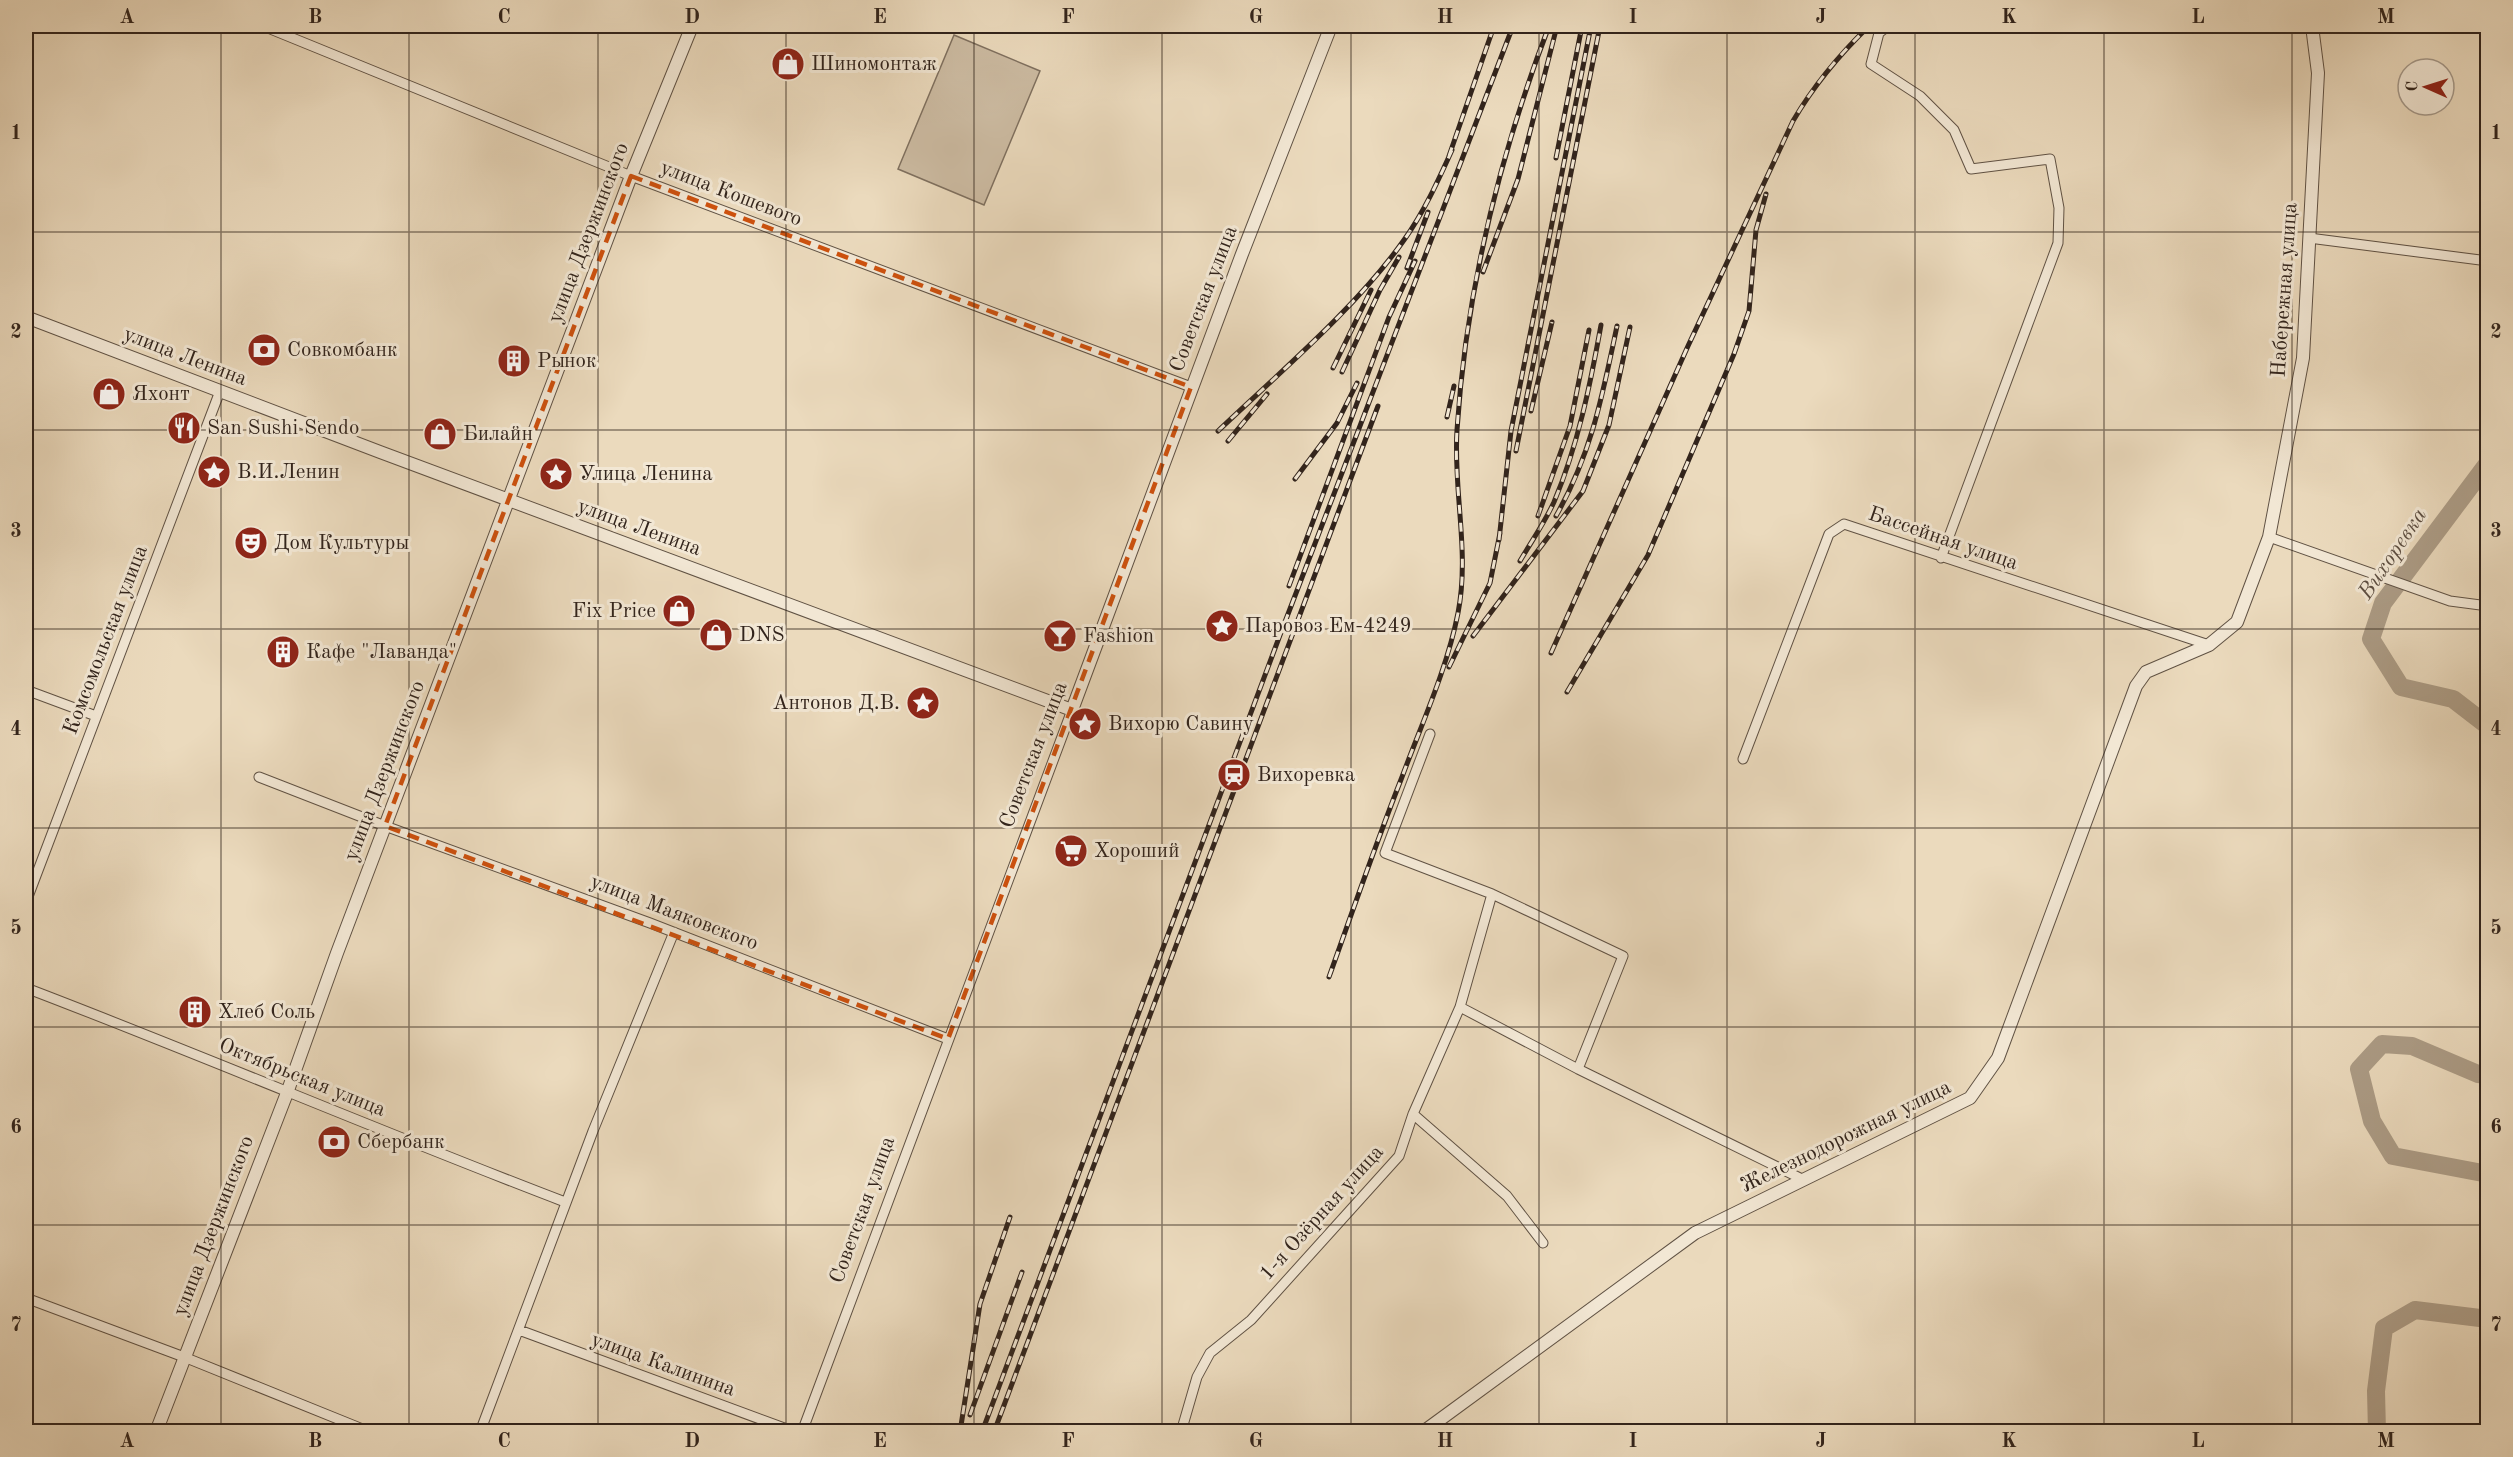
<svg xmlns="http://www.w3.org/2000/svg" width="2513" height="1457" viewBox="0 0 2513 1457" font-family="'Old Standard TT',serif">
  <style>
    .green { fill: #ccbba2; stroke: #7f705f; stroke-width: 1.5 }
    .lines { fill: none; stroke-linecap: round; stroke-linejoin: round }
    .river { stroke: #ac9c86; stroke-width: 18 }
    .minor-casing { stroke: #605244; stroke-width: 11 }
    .tertiary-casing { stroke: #605244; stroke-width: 14 }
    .minor { stroke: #f2e7d4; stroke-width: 9 }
    .tertiary { stroke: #f2e7d4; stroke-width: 12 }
    .rail-casing { stroke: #32241c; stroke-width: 5 }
    .rail { stroke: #f2e7d4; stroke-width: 3; stroke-dasharray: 9; stroke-linecap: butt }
    .marked { fill: none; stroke: #cd510e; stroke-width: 4.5; stroke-dasharray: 12 8; stroke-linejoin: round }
    .grid { fill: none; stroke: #32241c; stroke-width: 1.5; stroke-opacity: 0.55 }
    .labels { text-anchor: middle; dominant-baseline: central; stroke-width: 6; stroke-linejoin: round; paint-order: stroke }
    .poi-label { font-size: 21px; fill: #32241c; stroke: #f2e7d4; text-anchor: start }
    .street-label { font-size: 21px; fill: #32241c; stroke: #f2e7d4 }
    .water-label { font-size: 22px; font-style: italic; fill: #5d4e41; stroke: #f2e7d4 }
    .neatline { fill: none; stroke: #32241c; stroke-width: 2 }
    .grid-label { font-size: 20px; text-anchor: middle; font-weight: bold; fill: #32241c }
  </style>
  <rect width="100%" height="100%" fill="#ebdabd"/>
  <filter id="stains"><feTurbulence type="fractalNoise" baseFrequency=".00333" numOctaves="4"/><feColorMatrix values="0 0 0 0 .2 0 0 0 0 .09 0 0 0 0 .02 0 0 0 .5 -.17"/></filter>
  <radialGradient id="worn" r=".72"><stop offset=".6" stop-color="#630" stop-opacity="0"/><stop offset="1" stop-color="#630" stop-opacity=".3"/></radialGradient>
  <path class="green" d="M 954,35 L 1040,71 L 984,205 L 898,169 Z"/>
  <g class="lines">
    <path class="river" d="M 2488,463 L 2383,603 L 2371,639 L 2401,687 L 2453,699 L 2488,726
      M 2488,1075 L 2478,1074 L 2412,1046 L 2382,1044 L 2359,1069 L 2372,1121 L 2393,1156 L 2488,1174
      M 2377,1432 L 2376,1391 L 2384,1328 L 2415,1310 L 2488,1319"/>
    <g class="minor-casing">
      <path id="minor" d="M 263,26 L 631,176 L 1191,387
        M 1888,26 L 1879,33 L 1871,64 L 1920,96 L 1954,130 L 1971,169 L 2050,159 L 2059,208 L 2058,243 L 1941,558
        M 2309,238 L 2488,261
        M 2269,537 L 2450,601 L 2488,606
        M 26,690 L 96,716
        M 1430,734 L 1385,853 L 1492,894 L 1623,956 L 1578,1069
        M 1743,759 L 1829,534 L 1844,524 L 2209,645
        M 259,777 L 385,826 L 650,923 L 948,1039
        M 26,902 L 220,391
        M 26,988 C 207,1057 384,1133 565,1202
        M 1460,1007 L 1578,1069 L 1804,1180
        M 1413,1114 L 1507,1196 L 1543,1243
        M 26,1298 L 184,1357 L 370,1432
        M 519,1330 L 795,1432
        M 480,1432 L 593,1131 L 674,932
        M 802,1432 L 1072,710
        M 1181,1432 L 1197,1377 L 1210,1353 L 1251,1320 L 1399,1156 L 1413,1114 L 1460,1007 L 1492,894"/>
    </g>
    <g class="tertiary-casing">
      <path id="tertiary" d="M 26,317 L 380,452 L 1072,710 L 1242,254 L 1331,26
        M 156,1432 L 287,1093 L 337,953 L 631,176 L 692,26
        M 1423,1432 L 1695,1233 L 1970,1098 L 1998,1058 L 2136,686 L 2146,672 L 2209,645 L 2237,622 L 2269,537 L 2303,358 L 2318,73 L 2312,26"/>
    </g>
    <use href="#minor" class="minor"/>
    <use href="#tertiary" class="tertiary"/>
    <g class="rail-casing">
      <path id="rail" d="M 1449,156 L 1494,26
        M 1556,158 L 1582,26
        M 1407,268 L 1428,212
        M 1483,272 L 1518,179 L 1557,26
        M 1333,368 L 1371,290
        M 1342,372 L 1380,290 L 1399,257
        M 1531,411 L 1552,322
        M 1447,417 L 1454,386
        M 1218,431 C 1279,373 1357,307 1404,240 C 1424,212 1438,181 1452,150
        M 1228,441 L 1267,394
        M 1516,451 L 1600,26
        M 1295,479 L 1337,423 L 1357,383
        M 1538,516 L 1570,426 L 1589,330
        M 1556,516 C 1592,452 1602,397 1617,326
        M 1499,540 L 1511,431 L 1591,26
        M 1520,561 C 1531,542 1545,522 1554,502 C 1578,445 1590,386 1601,325
        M 1289,586 L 1389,317 L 1415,261
        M 1473,636 L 1583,491 L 1609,425 L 1630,327
        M 1551,653 L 1688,346 L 1793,121 C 1814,85 1839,55 1869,26
        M 1449,667 L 1490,583 L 1500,533
        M 1567,692 L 1648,555 L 1734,354 L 1749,311 L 1756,230 L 1766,194
        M 1329,977 C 1353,910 1376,843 1402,777 C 1422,723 1447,669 1458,613 C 1470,552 1453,491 1457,430 C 1466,290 1499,157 1549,26
        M 970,1415 L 1022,1272
        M 960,1432 L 980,1304 L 1010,1217
        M 982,1432 L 1280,635 L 1513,26
        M 994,1432 L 1378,406"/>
    </g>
    <use href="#rail" class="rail"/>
  </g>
  <path class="marked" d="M 631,176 L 1191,387 L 948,1039 L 385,826 Z"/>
  <path class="grid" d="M 221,26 L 221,1432M 409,26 L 409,1432M 598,26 L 598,1432M 786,26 L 786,1432M 974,26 L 974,1432M 1162,26 L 1162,1432M 1351,26 L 1351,1432M 1539,26 L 1539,1432M 1727,26 L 1727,1432M 1915,26 L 1915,1432M 2104,26 L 2104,1432M 2292,26 L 2292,1432M 26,232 L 2488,232M 26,430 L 2488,430M 26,629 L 2488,629M 26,828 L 2488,828M 26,1027 L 2488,1027M 26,1225 L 2488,1225"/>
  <defs>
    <g id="shop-disc" transform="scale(1.725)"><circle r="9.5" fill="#8f2418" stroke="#f2e7d4"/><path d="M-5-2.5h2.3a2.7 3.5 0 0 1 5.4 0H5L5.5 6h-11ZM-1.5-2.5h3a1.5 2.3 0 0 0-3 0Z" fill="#fff"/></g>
    <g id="bank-disc" transform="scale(1.725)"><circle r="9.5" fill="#8f2418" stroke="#f2e7d4"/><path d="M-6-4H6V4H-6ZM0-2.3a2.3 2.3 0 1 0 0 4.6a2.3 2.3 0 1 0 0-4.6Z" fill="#fff"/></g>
    <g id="building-disc" transform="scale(1.725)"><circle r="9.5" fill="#8f2418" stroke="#f2e7d4"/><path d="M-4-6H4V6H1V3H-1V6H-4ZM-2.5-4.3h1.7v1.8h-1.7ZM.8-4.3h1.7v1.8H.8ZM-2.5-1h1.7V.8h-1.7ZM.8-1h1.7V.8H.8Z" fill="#fff"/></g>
    <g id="restaurant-disc" transform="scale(1.725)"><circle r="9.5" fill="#8f2418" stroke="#f2e7d4"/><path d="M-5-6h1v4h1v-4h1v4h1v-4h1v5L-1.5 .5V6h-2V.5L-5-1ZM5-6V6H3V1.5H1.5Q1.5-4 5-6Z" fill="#fff"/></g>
    <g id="sight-disc" transform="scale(1.725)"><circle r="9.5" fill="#8f2418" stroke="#f2e7d4"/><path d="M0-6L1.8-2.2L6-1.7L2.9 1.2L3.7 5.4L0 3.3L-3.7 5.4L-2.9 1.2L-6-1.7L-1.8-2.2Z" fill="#fff"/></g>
    <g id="theatre-disc" transform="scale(1.725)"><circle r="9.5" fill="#8f2418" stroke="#f2e7d4"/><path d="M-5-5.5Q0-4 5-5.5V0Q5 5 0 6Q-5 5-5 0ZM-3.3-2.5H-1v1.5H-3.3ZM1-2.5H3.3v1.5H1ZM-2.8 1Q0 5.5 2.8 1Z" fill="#fff"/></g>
    <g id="bar-disc" transform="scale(1.725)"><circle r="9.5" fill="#8f2418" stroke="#f2e7d4"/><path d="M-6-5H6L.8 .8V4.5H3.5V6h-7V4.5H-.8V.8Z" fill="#fff"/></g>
    <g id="station-disc" transform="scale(1.725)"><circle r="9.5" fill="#8f2418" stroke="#f2e7d4"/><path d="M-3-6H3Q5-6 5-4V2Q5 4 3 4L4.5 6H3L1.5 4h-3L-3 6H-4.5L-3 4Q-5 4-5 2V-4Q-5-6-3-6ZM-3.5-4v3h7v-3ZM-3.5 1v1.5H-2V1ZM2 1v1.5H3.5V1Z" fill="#fff"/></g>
    <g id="supermarket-disc" transform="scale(1.725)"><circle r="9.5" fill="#8f2418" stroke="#f2e7d4"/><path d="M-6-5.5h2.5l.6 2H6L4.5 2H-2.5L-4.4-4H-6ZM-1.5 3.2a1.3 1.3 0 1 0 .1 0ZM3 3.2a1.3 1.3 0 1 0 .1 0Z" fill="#fff"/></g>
  </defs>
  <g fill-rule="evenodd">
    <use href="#shop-disc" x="788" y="64"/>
    <use href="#bank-disc" x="264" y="350"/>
    <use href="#building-disc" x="514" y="361"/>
    <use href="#shop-disc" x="109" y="394"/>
    <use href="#restaurant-disc" x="184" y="428"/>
    <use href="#shop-disc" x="440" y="434"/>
    <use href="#sight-disc" x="214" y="472"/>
    <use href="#sight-disc" x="556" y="474"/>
    <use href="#theatre-disc" x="251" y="543"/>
    <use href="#shop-disc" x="679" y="611"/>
    <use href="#sight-disc" x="1222" y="626"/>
    <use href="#shop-disc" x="716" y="635"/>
    <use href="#bar-disc" x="1060" y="636"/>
    <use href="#building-disc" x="283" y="652"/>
    <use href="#sight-disc" x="923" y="703"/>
    <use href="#sight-disc" x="1085" y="724"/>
    <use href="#station-disc" x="1234" y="775"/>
    <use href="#supermarket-disc" x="1071" y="851"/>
    <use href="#building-disc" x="195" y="1012"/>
    <use href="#bank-disc" x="334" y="1142"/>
  </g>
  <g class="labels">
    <g class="poi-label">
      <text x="811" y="64">Шиномонтаж</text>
      <text x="287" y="350">Совкомбанк</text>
      <text x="537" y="361">Рынок</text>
      <text x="132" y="394">Яхонт</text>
      <text x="207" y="428">San Sushi Sendo</text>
      <text x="463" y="434">Билайн</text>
      <text x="237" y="472">В.И.Ленин</text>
      <text x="579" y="474">Улица Ленина</text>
      <text x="274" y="543">Дом Культуры</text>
      <text x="656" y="611" text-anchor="end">Fix Price</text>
      <text x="1245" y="626">Паровоз Ем-4249</text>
      <text x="739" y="635">DNS</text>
      <text x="1083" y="636">Fashion</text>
      <text x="306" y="652">Кафе "Лаванда"</text>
      <text x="900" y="703" text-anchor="end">Антонов Д.В.</text>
      <text x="1108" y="724">Вихорю Савину</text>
      <text x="1257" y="775">Вихоревка</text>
      <text x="1094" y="851">Хороший</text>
      <text x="218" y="1012">Хлеб Соль</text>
      <text x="357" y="1142">Сбербанк</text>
    </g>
    <g class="street-label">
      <text transform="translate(731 194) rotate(21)">улица Кошевого</text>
      <text transform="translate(589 233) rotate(-69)">улица Дзержинского</text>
      <text transform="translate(2285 290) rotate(-86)">Набережная улица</text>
      <text transform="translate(1204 299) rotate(-69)">Советская улица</text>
      <text transform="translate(185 357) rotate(21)">улица Ленина</text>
      <text transform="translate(639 528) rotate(20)">улица Ленина</text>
      <text transform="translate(1943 539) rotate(19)">Бассейная улица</text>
      <text transform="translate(106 640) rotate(-69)">Комсомольская улица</text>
      <text transform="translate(1034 755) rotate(-69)">Советская улица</text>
      <text transform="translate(385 771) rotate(-69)">улица Дзержинского</text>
      <text transform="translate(674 913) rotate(21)">улица Маяковского</text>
      <text transform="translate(302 1078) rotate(22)">Октябрьская улица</text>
      <text transform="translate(1846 1137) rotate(-26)">Железнодорожная улица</text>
      <text transform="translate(863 1210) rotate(-70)">Советская улица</text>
      <text transform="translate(1322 1213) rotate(-48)">1-я Озёрная улица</text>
      <text transform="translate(214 1226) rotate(-69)">улица Дзержинского</text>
      <text transform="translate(663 1365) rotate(20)">улица Калинина</text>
    </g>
    <g class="water-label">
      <text transform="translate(2393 554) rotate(-56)">Вихоревка</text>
    </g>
  </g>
  <rect width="2513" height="1457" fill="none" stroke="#ebdabd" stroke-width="66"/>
  <g transform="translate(2426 87) rotate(273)"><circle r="28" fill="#f2e7d4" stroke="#a5998a" stroke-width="1.5"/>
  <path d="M0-4.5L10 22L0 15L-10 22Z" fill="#8f2418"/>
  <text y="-9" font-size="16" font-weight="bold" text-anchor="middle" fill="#32241c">С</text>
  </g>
  <rect x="33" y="33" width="2447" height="1391" class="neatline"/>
  <g class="grid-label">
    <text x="127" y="23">A</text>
    <text x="315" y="23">B</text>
    <text x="504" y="23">C</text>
    <text x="692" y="23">D</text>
    <text x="880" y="23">E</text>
    <text x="1068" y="23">F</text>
    <text x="1256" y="23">G</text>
    <text x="1445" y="23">H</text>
    <text x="1633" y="23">I</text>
    <text x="1821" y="23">J</text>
    <text x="2009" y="23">K</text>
    <text x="2198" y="23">L</text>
    <text x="2386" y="23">M</text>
    <text x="16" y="139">1</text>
    <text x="2496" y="139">1</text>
    <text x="16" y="338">2</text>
    <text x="2496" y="338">2</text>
    <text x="16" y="537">3</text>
    <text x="2496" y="537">3</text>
    <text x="16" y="735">4</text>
    <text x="2496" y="735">4</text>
    <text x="16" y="934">5</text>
    <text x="2496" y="934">5</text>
    <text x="16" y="1133">6</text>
    <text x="2496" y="1133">6</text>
    <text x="16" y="1331">7</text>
    <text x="2496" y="1331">7</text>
    <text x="127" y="1447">A</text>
    <text x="315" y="1447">B</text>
    <text x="504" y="1447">C</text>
    <text x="692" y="1447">D</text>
    <text x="880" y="1447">E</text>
    <text x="1068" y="1447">F</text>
    <text x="1256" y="1447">G</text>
    <text x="1445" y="1447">H</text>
    <text x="1633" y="1447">I</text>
    <text x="1821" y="1447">J</text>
    <text x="2009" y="1447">K</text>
    <text x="2198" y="1447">L</text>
    <text x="2386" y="1447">M</text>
  </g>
  <rect width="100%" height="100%" filter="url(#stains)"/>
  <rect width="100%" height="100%" fill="url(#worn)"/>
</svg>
